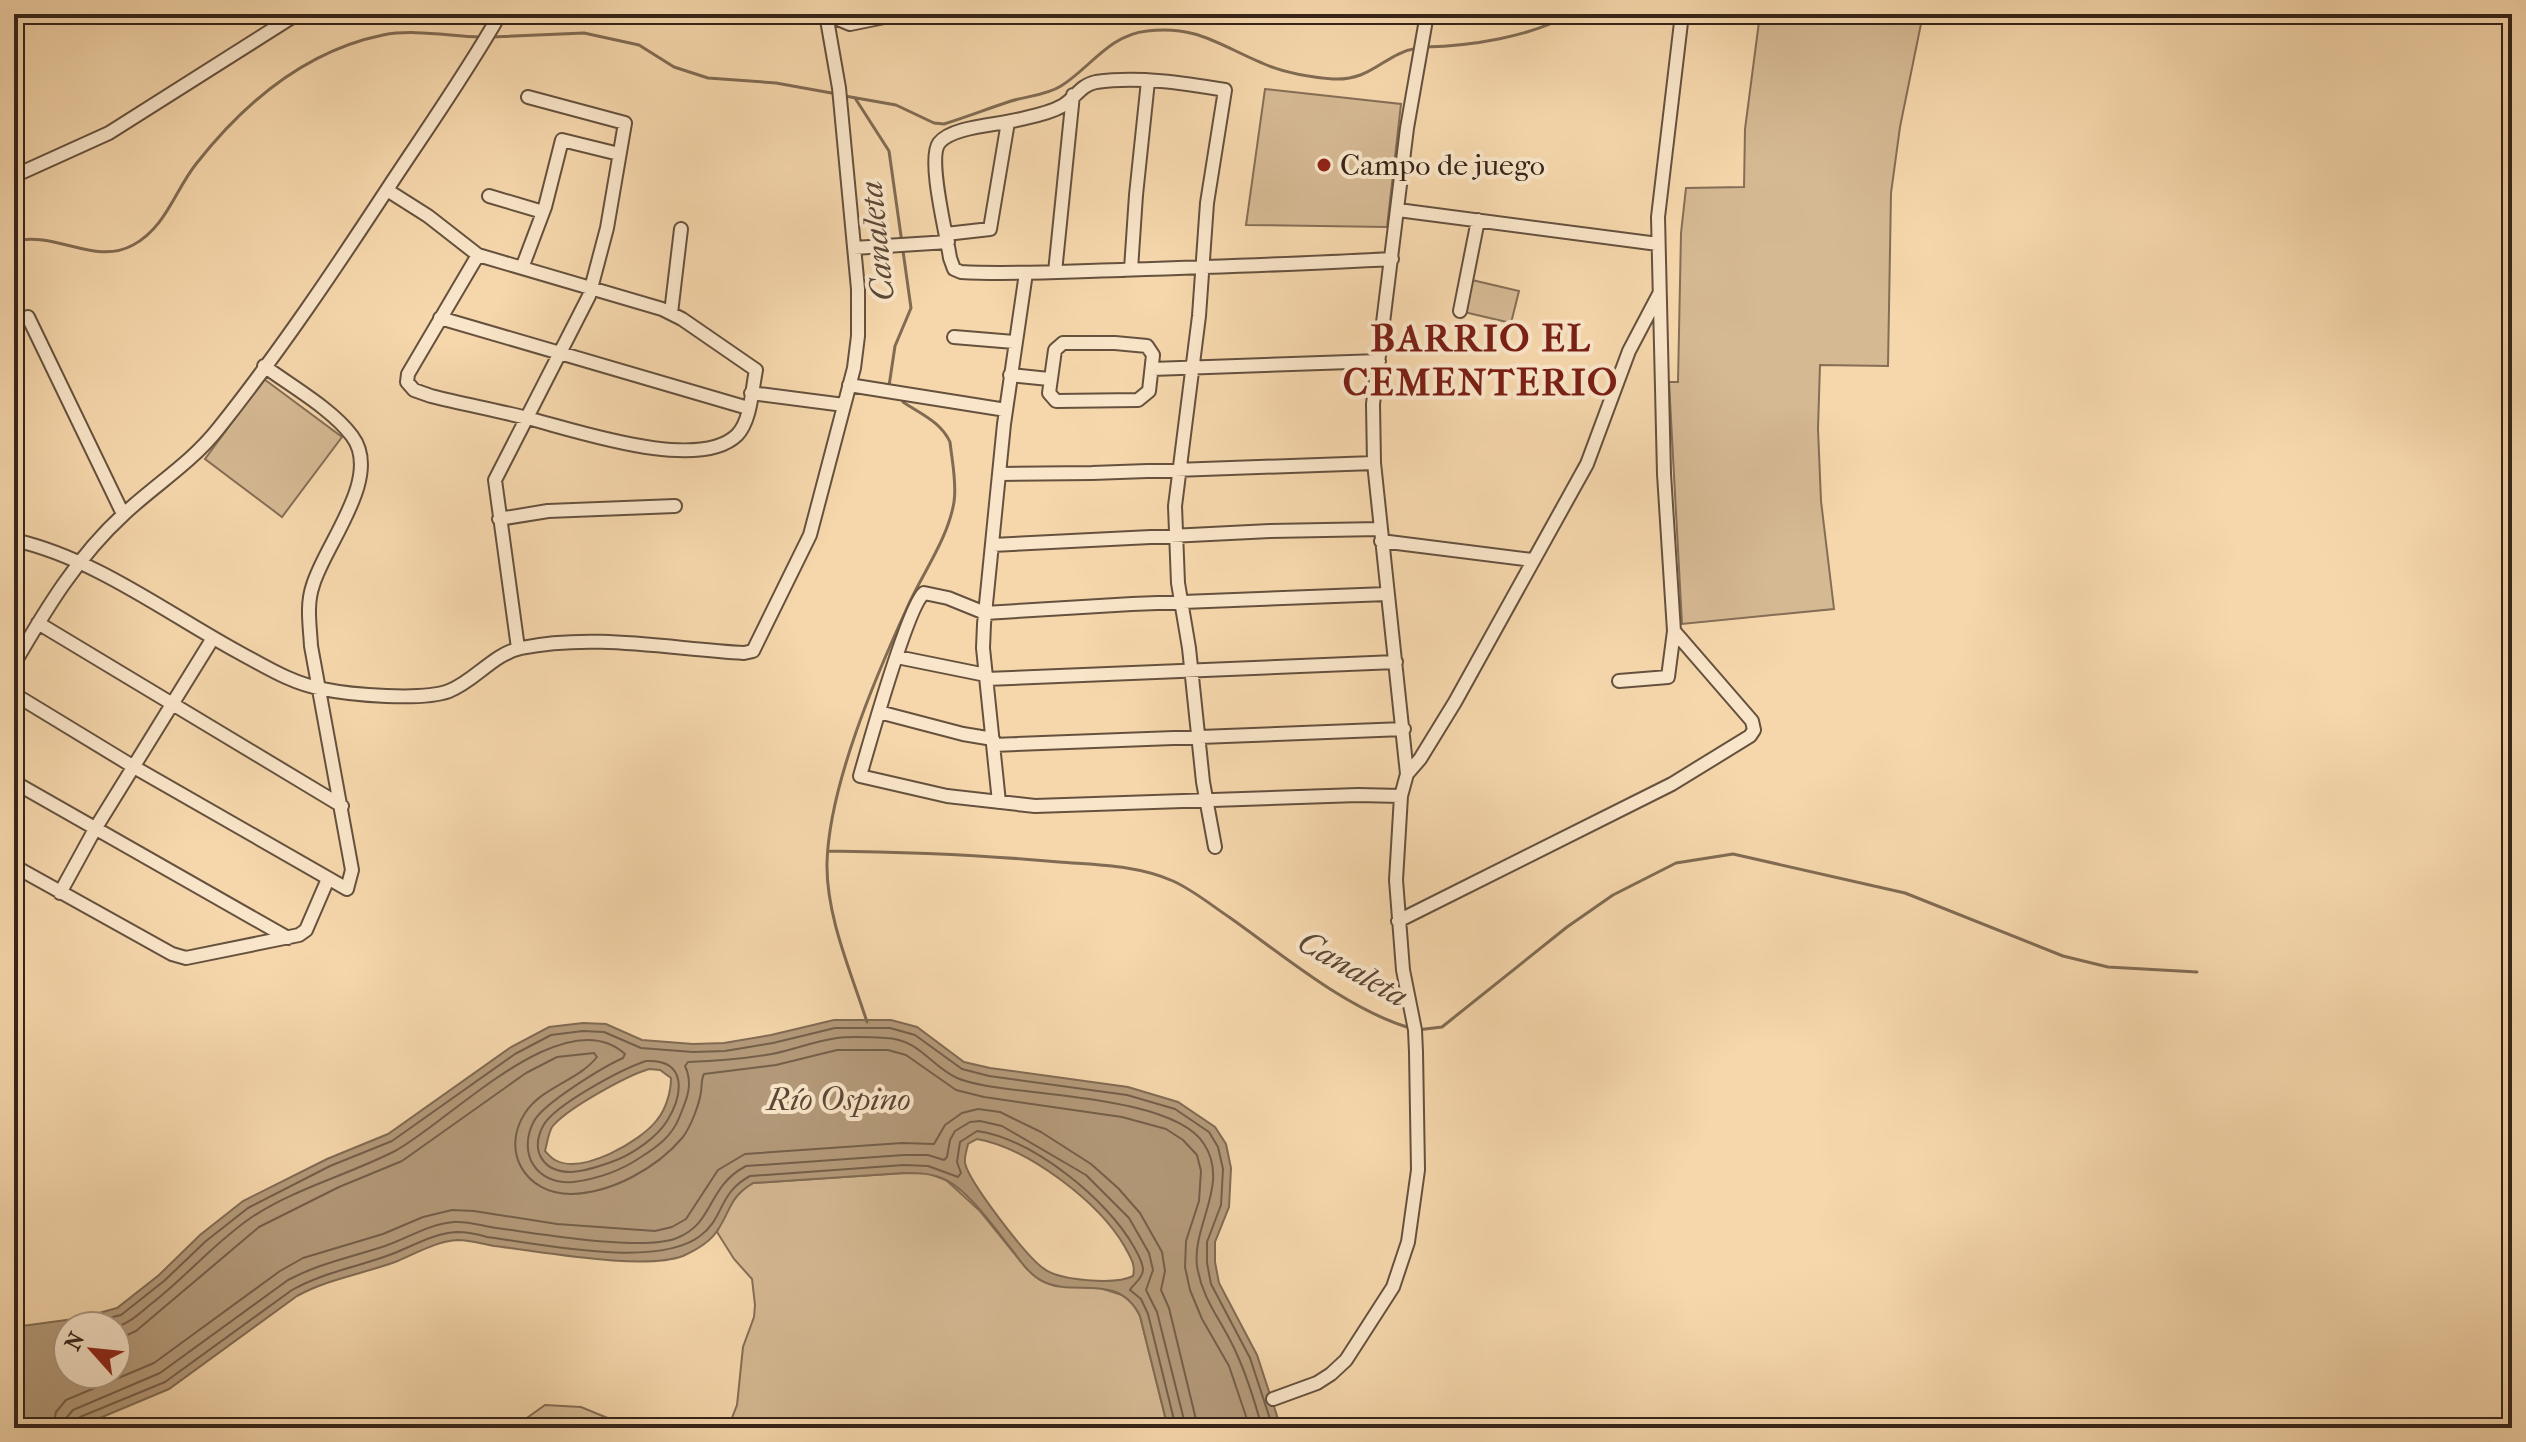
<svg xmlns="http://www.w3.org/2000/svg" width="2526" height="1442" viewBox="0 0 2526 1442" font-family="'IM FELL French Canon',serif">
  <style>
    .green { fill: #d5b993; stroke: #856e56; stroke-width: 2 }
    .water { fill: #b49a7a; stroke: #816b53; stroke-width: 2; fill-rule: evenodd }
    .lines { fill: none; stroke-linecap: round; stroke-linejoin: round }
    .shore { stroke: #745f4a; stroke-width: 2 }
    .stream { stroke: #816b53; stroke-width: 3 }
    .minor-casing { stroke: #65513e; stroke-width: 16 }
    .minor { stroke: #f9e5c9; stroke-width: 12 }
    .poi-dot { fill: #8f2418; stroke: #f9e5c9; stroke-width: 3 }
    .labels { text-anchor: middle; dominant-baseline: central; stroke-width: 8; stroke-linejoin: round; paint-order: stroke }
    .poi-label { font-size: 30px; fill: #352419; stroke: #f9e5c9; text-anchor: start }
    .water-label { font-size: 32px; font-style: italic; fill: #5b4736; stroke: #f9e5c9 }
    .district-label { font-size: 38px; font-weight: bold; letter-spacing: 2px; fill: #7a1f14; stroke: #f9e5c9 }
  </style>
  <rect width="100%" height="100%" fill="#f6d7ac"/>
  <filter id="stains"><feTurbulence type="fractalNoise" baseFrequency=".0025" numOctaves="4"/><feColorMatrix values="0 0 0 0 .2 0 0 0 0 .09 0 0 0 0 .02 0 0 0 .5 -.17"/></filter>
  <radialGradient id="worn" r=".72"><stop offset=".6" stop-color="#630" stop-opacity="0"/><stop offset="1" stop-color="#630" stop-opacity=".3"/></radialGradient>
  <path class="green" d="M 1760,14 L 1923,14 L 1900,127 L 1891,193 L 1888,366 L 1820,365 L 1818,429 L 1821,501 L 1834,609 L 1682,624 L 1669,382 L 1678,382 L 1681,233 L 1686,188 L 1744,187 L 1745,129 Z
    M 1265,89 L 1401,104 L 1387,227 L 1246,225 Z
    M 1472,280 L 1519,291 L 1511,323 L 1464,312 Z
    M 264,379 L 342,437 L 282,517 L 205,459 Z
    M 904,1173 L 927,1173 L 946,1180 L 980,1211 L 1026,1268 L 1055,1286 L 1100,1288 L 1122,1295 L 1134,1304 L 1140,1316 L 1168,1428 L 728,1428 L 737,1405 L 743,1347 L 754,1317 L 755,1305 L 752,1279 L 734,1259 L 717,1232 C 726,1212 733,1194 753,1183 Z
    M 545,1405 L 581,1407 L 632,1428 L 513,1428 Z"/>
  <path class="water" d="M 834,1020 L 891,1020 L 917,1027 L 964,1062 L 990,1068 L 1128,1087 L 1178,1102 L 1215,1127 L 1226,1144 L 1231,1168 L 1229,1207 L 1215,1242 L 1215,1262 L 1219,1283 L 1257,1355 L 1281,1428 L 1168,1428 L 1140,1316 C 1118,1271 1075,1298 1042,1281 C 1030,1275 1021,1262 1013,1251 C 996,1230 970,1192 946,1180 C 933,1173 918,1173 904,1173 L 753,1183 C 729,1197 731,1211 717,1231 C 710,1242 694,1251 683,1256 C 643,1271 539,1251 494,1246 C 482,1244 471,1240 458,1240 C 436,1241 415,1254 395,1262 C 362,1274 328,1279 297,1296 L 169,1389 L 76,1428 L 14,1428 L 14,1327 L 81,1318 L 117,1308 L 159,1275 L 200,1235 L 243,1201 L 327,1159 L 388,1134 L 511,1047 L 549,1027 L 583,1023 L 606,1024 L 642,1040 L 693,1044 L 724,1043 L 771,1035 ZM 649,1069 L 660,1070 L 671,1078 C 671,1092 666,1109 657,1120 C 640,1142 582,1175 555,1160 C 551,1158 548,1154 545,1151 C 547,1144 548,1134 552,1127 C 566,1109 626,1076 649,1069 ZM 977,1139 C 1028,1148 1099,1202 1125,1247 C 1130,1257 1136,1264 1133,1276 C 1116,1285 1059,1281 1043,1268 C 1026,1256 969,1182 965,1163 C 964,1158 967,1149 968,1144 ZM 68,1326 L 116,1326 L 116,1374 L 68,1374 Z"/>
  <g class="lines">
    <path class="shore" d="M 646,1061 C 688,1059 683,1095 667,1121 C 657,1137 635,1152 619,1159 C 604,1165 586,1171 571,1172 C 543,1172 530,1151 543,1126 C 554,1105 622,1069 646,1061 Z
      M 77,1326 L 121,1315 L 164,1281 L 206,1241 L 248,1208 L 330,1166 L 392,1141 L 515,1054 L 551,1035 L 583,1031 L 604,1032 L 641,1048 L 693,1052 L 725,1051 L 773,1043 L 835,1028 L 890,1028 L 915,1035 L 962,1069 L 989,1076 L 1127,1095 L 1175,1109 L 1209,1132 L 1218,1147 L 1223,1169 L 1221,1205 L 1207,1242 L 1207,1263 L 1211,1284 L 1250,1358 L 1273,1428
      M 116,1327 C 130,1323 140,1313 151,1304 C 186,1277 215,1242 252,1217 C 296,1188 348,1175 395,1151 C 447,1124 564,998 625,1054 L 623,1058 C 603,1067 544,1103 534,1121 C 517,1153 536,1185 573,1182 C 597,1179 622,1170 641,1157 C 657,1147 672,1136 679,1118 C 686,1101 694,1085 685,1066 L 688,1062 C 716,1061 744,1059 772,1054 C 793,1050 815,1041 837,1038 C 852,1036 869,1037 885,1038 C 920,1039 930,1066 957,1078 C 966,1082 977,1084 987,1086 C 1037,1095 1176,1098 1204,1144 C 1230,1184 1192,1225 1197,1266 C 1202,1299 1221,1320 1234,1348 C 1246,1373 1255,1402 1262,1428
      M 116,1340 L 136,1331 L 259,1227 L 339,1187 L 402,1161 L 526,1073 L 557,1057 L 594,1053 L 597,1057 C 578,1081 543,1086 525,1113 C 500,1152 526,1194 571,1194 C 612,1193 657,1168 683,1137 C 691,1126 699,1105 701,1092 C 702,1085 701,1080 704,1074 L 776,1065 L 837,1050 L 888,1050 L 906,1055 L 956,1090 L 984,1097 L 1122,1117 L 1166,1129 L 1183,1140 L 1197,1155 L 1201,1171 L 1199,1201 L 1186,1241 L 1185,1267 L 1190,1290 L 1202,1319 L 1229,1366 L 1250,1428
      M 53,1428 L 56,1412 L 66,1400 L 154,1363 L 280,1271 L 303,1258 L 383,1234 L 423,1217 L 452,1210 L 474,1211 L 557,1224 L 655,1231 L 672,1227 L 686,1219 L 718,1170 L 745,1154 L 902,1143 L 934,1144 L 945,1125 L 962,1113 L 978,1109 L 1000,1112 L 1041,1132 L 1091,1164 L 1118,1188 L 1140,1213 L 1162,1252 L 1165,1271 L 1161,1290 L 1169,1308 L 1198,1428
      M 65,1428 L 67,1417 L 73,1410 L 160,1373 L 288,1280 C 320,1263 352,1257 385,1246 C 408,1238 429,1224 454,1222 C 469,1221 482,1226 496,1228 C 537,1233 642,1252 677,1238 C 715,1223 706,1187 746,1166 L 904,1155 L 928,1155 L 944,1160 L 947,1157 L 950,1140 L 955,1131 L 970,1122 L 980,1121 L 1002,1126 L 1086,1175 L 1129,1218 L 1149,1253 L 1153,1270 L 1146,1290 L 1157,1312 L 1186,1428
      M 75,1428 L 76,1422 L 80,1417 L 165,1382 L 292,1290 C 324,1272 358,1267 392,1254 C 413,1246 434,1233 457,1232 C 468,1232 477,1234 487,1237 C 540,1244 657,1269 700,1236 C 724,1219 718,1193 750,1176 L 904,1165 L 928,1166 L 958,1177 L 961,1173 L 957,1162 L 960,1142 L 977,1131 C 1033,1139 1107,1199 1134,1247 C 1138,1254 1143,1262 1143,1270 C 1142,1280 1134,1283 1130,1290 L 1141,1299 L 1148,1314 L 1176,1428"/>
    <path class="stream" d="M 492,37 L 584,33 L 639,45 L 674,67 L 708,78 L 776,83 L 837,94
      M 1425,47 C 1470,46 1531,37 1570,14
      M 845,96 L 896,105 L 934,123 L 944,124 C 966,117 987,109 1008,102 C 1025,96 1045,96 1061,86 C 1090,68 1109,35 1147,31 C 1196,25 1219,45 1262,63 C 1284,73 1310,77 1333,79 C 1373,81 1384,53 1418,48
      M 855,98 L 889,151 L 902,243
      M 14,241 C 57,231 95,266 133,245 C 166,227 174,192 196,164 C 243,104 305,51 383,35 C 414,29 449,36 480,37
      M 889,386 L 895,346 L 911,308 L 903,251
      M 828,851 C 905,852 983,855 1059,862 C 1097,865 1138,865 1173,881 C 1193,890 1211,905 1229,917 C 1283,955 1346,1009 1410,1028
      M 867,1022 C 851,972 826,916 827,863 C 829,786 875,678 907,608 C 922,574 948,539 954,502 C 957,483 952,461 950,442 C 941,422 921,414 903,402
      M 1417,1030 L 1442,1027 L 1567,927 L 1613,895 L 1676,863 L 1733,854 L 1905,893 L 2063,956 L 2108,967 L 2197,972"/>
    <g class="minor-casing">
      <path id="minor" d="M 826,14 L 850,24 L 899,14
        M 14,176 L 109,133 L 297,14
        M 387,190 L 428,216 L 478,255 L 662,309 L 682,319 L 756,370 C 752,389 751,421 737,435 C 698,473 575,430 527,418 C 495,410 463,404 431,396 L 414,390 L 407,382 L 408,374 L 478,255
        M 489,196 L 543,212
        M 1398,210 L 1658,244
        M 946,234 L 990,229 L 1008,122
        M 854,248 L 948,242
        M 522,268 L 545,207 L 562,140 L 619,154
        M 1131,269 L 1136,195 L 1148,81
        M 1055,272 L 1073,95
        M 1460,311 L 1478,220
        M 671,313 L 681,229
        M 28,317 L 123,514
        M 440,318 L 748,408
        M 954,337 L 1014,342
        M 1063,343 L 1115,343 L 1147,346 L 1153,355 L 1149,391 L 1138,400 L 1056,401 L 1049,393 L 1055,350 Z
        M 1152,369 L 1379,361
        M 1010,375 L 1049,379
        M 849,385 L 1006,410
        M 751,393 L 844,405
        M 1000,474 L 1092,473 L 1374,463
        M 499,519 L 548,511 L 675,506
        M 14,540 C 95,558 168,614 240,653 C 266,667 293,684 323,689 C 351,695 422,701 449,691 C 475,681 493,654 521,648 C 594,633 671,649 744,653 L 753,651 L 810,535 L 854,368 L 858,336 L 858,289 L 839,88 L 826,14
        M 1381,541 L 1532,560
        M 992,545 L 1270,531 L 1380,529
        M 1387,594 L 1132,604 L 985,613 L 948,598 L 924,593 C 908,606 868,748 860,776 L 947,796 L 1035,806 L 1358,795 L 1401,796
        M 38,623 L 342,806
        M 518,648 L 495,480 L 589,296 L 607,228 L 625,123 L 528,97
        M 897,657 L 986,675
        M 14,664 C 46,609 77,557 124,514 C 155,485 191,463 218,429 C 281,350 337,266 392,182 C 429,126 467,72 500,14
        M 986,679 L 1396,662
        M 1619,681 L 1668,677 L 1674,631 L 1664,474 L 1658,217 L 1682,14
        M 14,694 L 134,767 L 347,889 L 352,870 L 311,646 C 310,626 306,605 313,585 C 325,544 383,477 352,436 C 332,409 291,386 264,366
        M 879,712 L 963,734 L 993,739
        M 993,745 L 1404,729
        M 1407,774 L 1374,463 L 1373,404 L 1407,128 L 1427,14
        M 14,782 L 288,938
        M 999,802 L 983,648 L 984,624 L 1004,424 L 1026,273
        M 1215,847 L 1203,782 L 1189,648 L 1178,583 L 1175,506 L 1199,316 L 1207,203 L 1225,90 C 1184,83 1138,76 1096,82 C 1080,85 1075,99 1062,106 C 1050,113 1034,116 1021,119 C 1000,125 952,126 939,143 C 927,159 947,236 950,258 L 954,269 L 961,272 C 1014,275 1068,271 1121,270 C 1211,267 1302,264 1392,259
        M 14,866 L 172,954 L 186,958 L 299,935 L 306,930 L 328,879
        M 60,893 L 95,829 L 213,638
        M 1398,921 L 1672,784 L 1750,736 L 1754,730 L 1752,721 L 1674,631
        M 1273,1399 L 1317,1383 L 1331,1374 L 1346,1360 L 1393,1287 L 1408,1242 L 1418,1170 L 1416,1052 L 1415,1030 L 1403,970 L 1396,880 L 1401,796 L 1407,774 L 1420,759 L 1455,702 L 1587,464 L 1629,351 L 1659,294"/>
    </g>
    <use href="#minor" class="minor"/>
  </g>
  <circle class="poi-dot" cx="1324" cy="165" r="8"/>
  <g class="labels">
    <g class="poi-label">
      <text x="1340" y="165">Campo de juego</text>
    </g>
    <g class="water-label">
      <text transform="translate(877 241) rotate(-96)">Canaleta</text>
      <text transform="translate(1353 969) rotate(30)">Canaleta</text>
      <text x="839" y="1099">Río Ospino</text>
    </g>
    <g class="district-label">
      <text x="1481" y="338">BARRIO EL<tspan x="1481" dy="44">CEMENTERIO</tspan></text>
    </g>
  </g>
  <rect width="2526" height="1442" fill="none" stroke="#f6d7ac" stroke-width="48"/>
  <rect x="16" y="16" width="2494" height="1410" fill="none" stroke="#352419" stroke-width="4"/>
  <rect x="24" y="24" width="2478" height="1394" fill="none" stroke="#352419" stroke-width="2"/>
  <g transform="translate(92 1350) rotate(297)"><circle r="38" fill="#f9e5c9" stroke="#ab9883" stroke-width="2"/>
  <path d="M0-6L14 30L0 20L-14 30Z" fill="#8f2418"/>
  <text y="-12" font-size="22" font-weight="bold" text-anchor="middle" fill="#352419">N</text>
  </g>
  <rect width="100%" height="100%" filter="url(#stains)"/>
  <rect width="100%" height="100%" fill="url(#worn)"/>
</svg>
